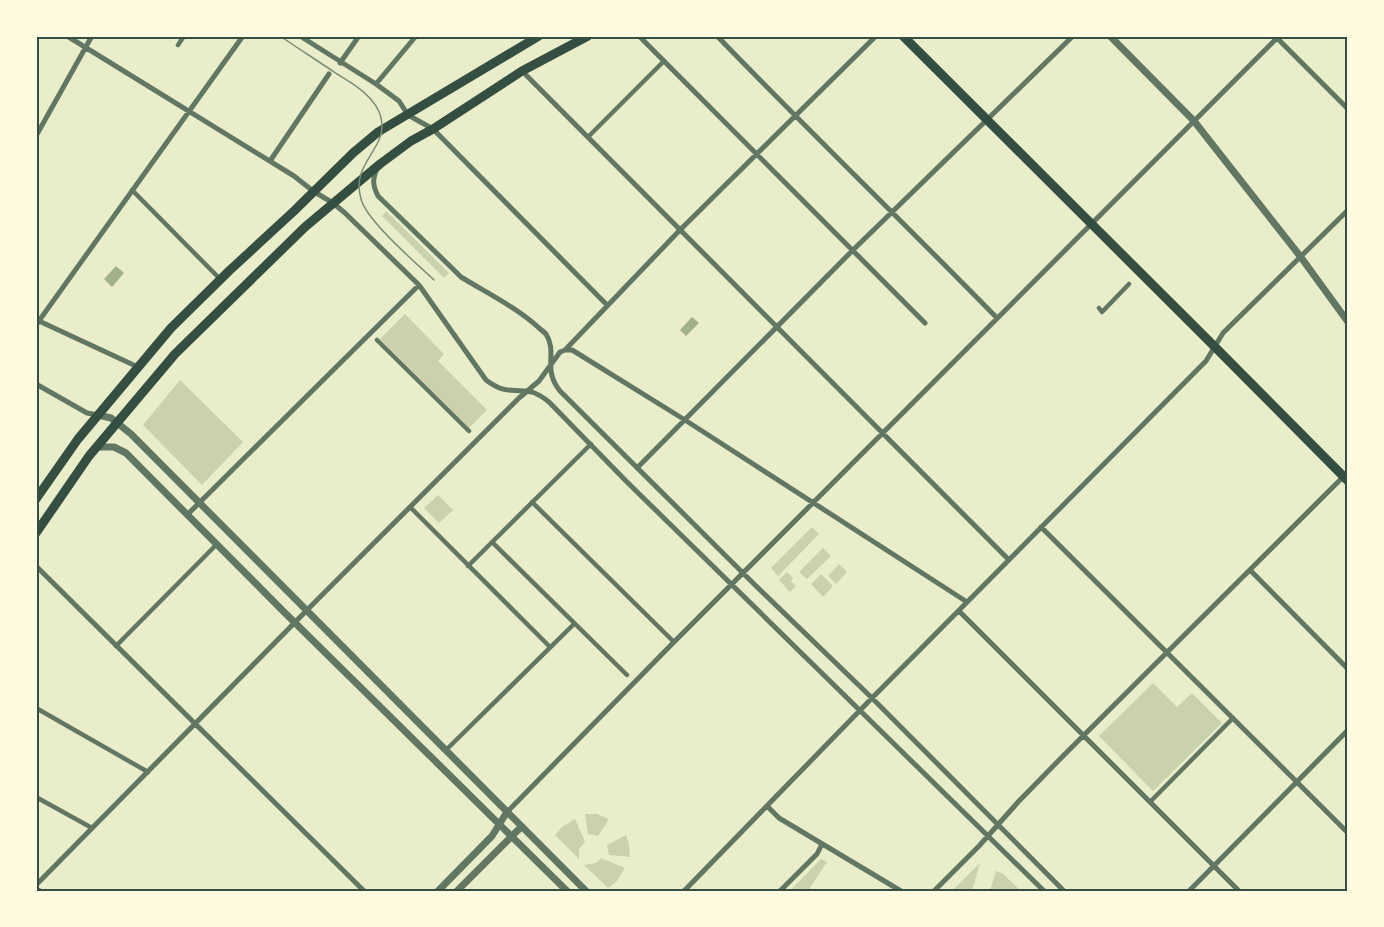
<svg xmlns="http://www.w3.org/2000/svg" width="1384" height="927" viewBox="0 0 1384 927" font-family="'Sofia Sans Condensed',sans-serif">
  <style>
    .green { fill: #cad2ad }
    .water { fill: #a3b18a }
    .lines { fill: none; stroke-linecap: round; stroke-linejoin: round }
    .pedestrian { stroke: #617663; stroke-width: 4.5 }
    .minor { stroke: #617663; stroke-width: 5 }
    .tertiary { stroke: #617663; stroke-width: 7 }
    .primary { stroke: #344e41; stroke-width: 9 }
    .tram { stroke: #7c8e77; stroke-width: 1.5 }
    .neatline { fill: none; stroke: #344e41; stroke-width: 2 }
  </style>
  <rect width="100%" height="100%" fill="#e9edc9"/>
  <path class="green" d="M 386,211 L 449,273 L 444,278 L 382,216 Z
    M 405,314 L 444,354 L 438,361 L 487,410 L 469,428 L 380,339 Z
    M 180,380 L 243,442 L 202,485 L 143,425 Z
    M 438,495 L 453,510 L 439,523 L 424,508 Z
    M 812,527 L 819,534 L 778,576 L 771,568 Z
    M 823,548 L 831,556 L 807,579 L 799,572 Z
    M 839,564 L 847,572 L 836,584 L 828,576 Z
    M 787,572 L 793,578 L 791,581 L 796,586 L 790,592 L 779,580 Z
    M 821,574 L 833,586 L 823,597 L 811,584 Z
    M 1153,683 L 1177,707 L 1192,693 L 1222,723 L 1153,791 L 1099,736 Z
    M 585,814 L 597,814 L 609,819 L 598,836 L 588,834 Z
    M 575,819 L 585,842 L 579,849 L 579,859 L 555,835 L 562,827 Z
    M 626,835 L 629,845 L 630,857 L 609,855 L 607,845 Z
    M 601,858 L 625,868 L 617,881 L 608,888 L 584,865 L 596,863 Z
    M 821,859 L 827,862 L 808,891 L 790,891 Z
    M 980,863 L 972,891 L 952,891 Z
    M 996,871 L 1002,873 L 1021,891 L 990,891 Z"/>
  <path class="water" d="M 116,266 L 124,273 L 112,287 L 104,279 Z
    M 692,317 L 699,323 L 686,336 L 680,330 Z"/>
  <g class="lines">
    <path class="pedestrian" d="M 178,45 L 184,36
      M 588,137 L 664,61
      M 132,190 L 220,279
      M 1099,308 L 1102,312 L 1129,284
      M 377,340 L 469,431
      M 532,502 L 674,642
      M 410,507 L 550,647
      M 492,542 L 627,675
      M 468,566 L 591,444
      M 116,646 L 217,544
      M 36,708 L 148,772
      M 446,750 L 574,624
      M 36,797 L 92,828
      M 1150,802 L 1233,718"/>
    <path class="minor" d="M 67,36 L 294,176 L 313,191 L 333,203 L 345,213 L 419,285 L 486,380 C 506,395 511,388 532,392 C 538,394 544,398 549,402 L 626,481 L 1044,891
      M 300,36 L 376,84 L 399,101 L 408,115 L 433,129 L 607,305
      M 639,36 L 925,323
      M 717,36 C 809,131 904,223 997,318
      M 1275,36 L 1348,109
      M 340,63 L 359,36
      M 522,71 L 1009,560
      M 376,84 L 416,36
      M 36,136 L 92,36
      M 270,161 L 329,74
      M 377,169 C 372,180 373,186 378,196 L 456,272 L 461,277 C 487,293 516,307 539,328 C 539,328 545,333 546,334 C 558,353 542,369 560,391 L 755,585 L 872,698 L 1064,891
      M 39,321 L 138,367
      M 36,325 L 243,36
      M 565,350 L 572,350 L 577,353 L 685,420 L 967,602
      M 36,384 L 87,413 L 98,415
      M 637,468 L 852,251 L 1073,36
      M 188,514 L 419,285
      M 1041,527 L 1348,833
      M 36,566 L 364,891
      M 1250,570 L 1348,669
      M 959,611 L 1239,891
      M 767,806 L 779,818 L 901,891
      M 507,812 L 674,642 L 1279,36
      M 36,885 L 315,602 L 519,398 L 539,381 L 560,352 L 565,350 L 680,230 L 876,36
      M 36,889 L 40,891
      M 684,891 L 872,698 L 1206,361 L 1223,333 L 1348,210
      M 780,891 L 817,854 L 822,844
      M 934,891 L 979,846 L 1019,801 L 1066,753 L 1348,472
      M 1189,891 L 1348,730"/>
    <path class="tertiary" d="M 1110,36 L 1194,121 L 1300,256 L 1348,322
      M 98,415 L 111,418 L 131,434 L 586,891
      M 97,447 L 114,447 L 126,453 L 282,610 L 567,891
      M 438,891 L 492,836 L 507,812
      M 457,891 L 521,827"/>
    <path class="primary" d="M 903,36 L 1215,347 L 1348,481
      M 36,499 L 78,439 L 171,328 L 229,271 L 294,211 L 353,153 L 378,132 L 539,36
      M 36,533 L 89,456 L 175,354 L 305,227 L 380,164 L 411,141 L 433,129 L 522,71 L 588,36"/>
    <path class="tram" d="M 280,36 C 299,49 318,61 337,74 C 350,82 364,90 373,102 C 383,114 385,130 377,144 C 367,163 354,175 361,199 C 366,220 416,263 434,280"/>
  </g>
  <rect width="1384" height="927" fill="none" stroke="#fefae0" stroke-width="75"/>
  <rect x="38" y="38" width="1308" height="852" class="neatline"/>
</svg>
